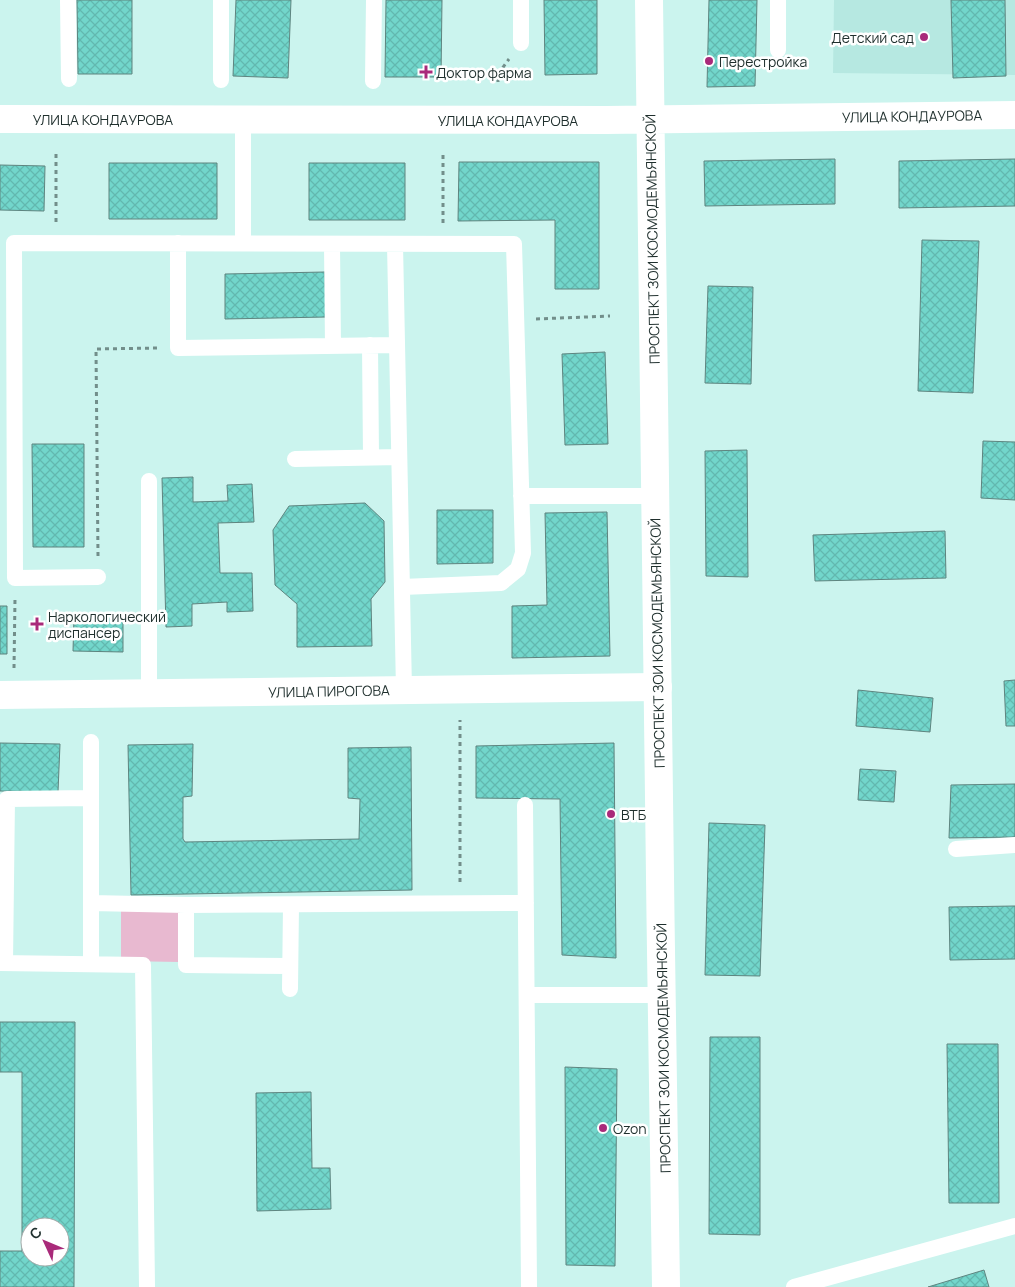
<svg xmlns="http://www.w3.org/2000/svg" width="1015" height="1287" viewBox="0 0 1015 1287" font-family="Manrope,sans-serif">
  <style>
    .built { fill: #b6e8e1 }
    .green { fill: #e8b9d0 }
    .building { fill: url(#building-cross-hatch); stroke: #5e847f; fill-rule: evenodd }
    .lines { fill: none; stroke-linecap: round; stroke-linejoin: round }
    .path { stroke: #728e8a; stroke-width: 3; stroke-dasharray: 4 4; stroke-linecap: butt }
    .service { stroke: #fff; stroke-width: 16 }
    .minor { stroke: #fff; stroke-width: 28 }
    .tertiary { stroke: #fff; stroke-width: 28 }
    .poi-dot { fill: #a92a7a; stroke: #fff; stroke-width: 2 }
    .labels { text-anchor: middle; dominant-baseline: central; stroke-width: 5; stroke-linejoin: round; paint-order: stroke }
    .poi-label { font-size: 14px; fill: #1f2f2d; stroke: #fff; text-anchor: start }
    .street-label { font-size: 14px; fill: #1f2f2d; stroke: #fff }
  </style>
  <defs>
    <pattern id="building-cross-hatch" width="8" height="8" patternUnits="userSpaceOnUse" patternTransform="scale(1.25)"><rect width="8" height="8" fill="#72d6cb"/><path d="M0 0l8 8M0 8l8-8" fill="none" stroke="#62b8af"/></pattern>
  </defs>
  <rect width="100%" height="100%" fill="#cbf4ee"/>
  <path class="built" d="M 834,0 L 1015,0 L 1015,75 L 833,73 Z"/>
  <path class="green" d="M 121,910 L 180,911 L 180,962 L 121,961 Z"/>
  <path class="building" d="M 77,0 L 132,0 L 132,74 L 78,74 Z
    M 236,0 L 291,0 L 288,78 L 233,76 Z
    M 386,0 L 442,0 L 441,77 L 385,77 Z
    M 544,0 L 597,0 L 597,74 L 545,75 Z
    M 709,0 L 757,0 L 755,86 L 707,87 Z
    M 951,0 L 1005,0 L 1006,76 L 953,78 Z
    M 835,159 L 835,204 L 705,206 L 704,161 Z
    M 1015,159 L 1015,206 L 899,208 L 899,161 Z
    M 459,162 L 599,162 L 599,289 L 555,289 L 555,220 L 458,221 Z
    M 109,163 L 217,163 L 217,219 L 109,219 Z
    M 309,163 L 405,163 L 405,220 L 309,220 Z
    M 0,165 L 45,166 L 44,211 L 0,210 Z
    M 922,240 L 979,241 L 973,393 L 918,391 Z
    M 325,272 L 326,317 L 225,319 L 225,274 Z
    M 708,286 L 753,287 L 751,384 L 705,383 Z
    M 605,352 L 608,444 L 565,445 L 562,354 Z
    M 983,441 L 1015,442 L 1015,500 L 981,498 Z
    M 32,444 L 84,444 L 84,547 L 33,547 Z
    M 747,450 L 748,577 L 706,576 L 705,451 Z
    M 193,477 L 193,502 L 228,501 L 227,485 L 252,484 L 254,522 L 218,523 L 220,573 L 252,573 L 253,611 L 227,612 L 227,602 L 192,604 L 192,626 L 166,627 L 162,478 Z
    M 365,503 L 384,521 L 385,582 L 371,599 L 372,646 L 297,647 L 297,604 L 275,585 L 273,530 L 289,506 Z
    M 437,510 L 493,510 L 493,563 L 437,564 Z
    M 607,512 L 610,656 L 512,658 L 512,606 L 547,605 L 545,513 Z
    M 945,531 L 946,578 L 815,581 L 813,535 Z
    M 0,606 L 7,606 L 7,654 L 0,654 Z
    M 74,615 L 123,615 L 123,652 L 73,651 Z
    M 1015,680 L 1015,726 L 1006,726 L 1004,681 Z
    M 858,690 L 933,698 L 930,732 L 856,726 Z
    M 0,743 L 60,744 L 58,792 L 0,791 Z
    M 614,743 L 616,958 L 562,955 L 560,799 L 476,798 L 476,746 Z
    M 193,744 L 192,796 L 183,797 L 183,839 L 185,842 L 359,839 L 360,799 L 348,798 L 348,748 L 411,747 L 412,890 L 131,895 L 128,745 Z
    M 860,769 L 896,771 L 894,802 L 858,800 Z
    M 1015,784 L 1015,837 L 949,838 L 951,785 Z
    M 709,823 L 765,825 L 760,976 L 705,975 Z
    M 1015,906 L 1015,959 L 950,960 L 949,907 Z
    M 0,1022 L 75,1022 L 74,1287 L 0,1287 L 0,1251 L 22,1251 L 22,1072 L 0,1072 ZM 30,1227 L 60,1227 L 60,1257 L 30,1257 Z
    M 710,1037 L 760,1037 L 760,1235 L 709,1234 Z
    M 947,1044 L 998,1044 L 999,1203 L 949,1203 Z
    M 565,1067 L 617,1069 L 615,1266 L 566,1265 Z
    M 311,1092 L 312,1168 L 330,1168 L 331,1209 L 257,1211 L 256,1093 Z
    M 984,1270 L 989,1287 L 928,1287 Z"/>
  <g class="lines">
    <path class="path" d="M 498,82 L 498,74 L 509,59
      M 56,222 L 56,154
      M 443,223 L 443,155
      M 536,319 L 610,316
      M 98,556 L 96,349 L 158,348
      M 14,668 L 15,598
      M 460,882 L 460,720"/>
    <path class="service" d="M 68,0 L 69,79
      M 521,0 L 521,43
      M 778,50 L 778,0
      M 221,80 L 221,0
      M 373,81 L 374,0
      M 178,243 L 178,348 L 397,345
      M 243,243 L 243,120
      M 332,244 L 333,346
      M 395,244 L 404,690
      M 370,345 L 371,457
      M 295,459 L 399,457
      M 521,496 L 654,496
      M 98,577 L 15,578 L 14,243 L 514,244 L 523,553 L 518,569 L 501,583 L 402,587
      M 149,693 L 149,481
      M 525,805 L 529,1287
      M 956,849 L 1015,845
      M 91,903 L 186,905 L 526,903
      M 186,905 L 186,965 L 290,966
      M 0,963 L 143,965 L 147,1287
      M 5,963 L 7,799 L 91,798
      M 91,964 L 91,742
      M 290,989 L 291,905
      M 527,995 L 662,995
      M 794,1287 L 1015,1226"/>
    <path class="minor" d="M 0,695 L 658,687"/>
    <path class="tertiary" d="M 649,0 C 652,429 660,858 666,1287
      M 0,119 L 606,120 L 1015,115"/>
  </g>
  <g class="poi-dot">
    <circle cx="924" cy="37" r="5"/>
    <circle cx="709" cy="61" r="5"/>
    <path d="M423.5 64.5h5v5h5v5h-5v5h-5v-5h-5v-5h5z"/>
    <path d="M34.5 616.5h5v5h5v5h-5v5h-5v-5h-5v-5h5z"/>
    <circle cx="611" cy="814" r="5"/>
    <circle cx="603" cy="1128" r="5"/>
  </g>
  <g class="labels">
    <g class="poi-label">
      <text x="914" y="37" text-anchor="end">Детский сад</text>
      <text x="719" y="61">Перестройка</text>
      <text x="436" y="72">Доктор фарма</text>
      <text x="48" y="616">Наркологический<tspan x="48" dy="16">диспансер</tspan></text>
      <text x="621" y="814">ВТБ</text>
      <text x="613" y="1128">Ozon</text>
    </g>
    <g class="street-label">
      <text transform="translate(912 116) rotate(-1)">УЛИЦА КОНДАУРОВА</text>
      <text x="103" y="119">УЛИЦА КОНДАУРОВА</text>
      <text x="508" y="120">УЛИЦА КОНДАУРОВА</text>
      <text transform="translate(652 239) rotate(-91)">ПРОСПЕКТ ЗОИ КОСМОДЕМЬЯНСКОЙ</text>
      <text transform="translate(657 643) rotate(-91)">ПРОСПЕКТ ЗОИ КОСМОДЕМЬЯНСКОЙ</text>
      <text transform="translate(329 691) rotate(-1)">УЛИЦА ПИРОГОВА</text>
      <text transform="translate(663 1048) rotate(-91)">ПРОСПЕКТ ЗОИ КОСМОДЕМЬЯНСКОЙ</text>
    </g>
  </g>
  <g transform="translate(45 1242) rotate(314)"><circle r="24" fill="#ffffff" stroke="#a5acab"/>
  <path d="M0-4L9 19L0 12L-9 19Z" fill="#a92a7a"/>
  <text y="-8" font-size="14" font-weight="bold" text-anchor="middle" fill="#1f2f2d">С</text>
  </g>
</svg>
